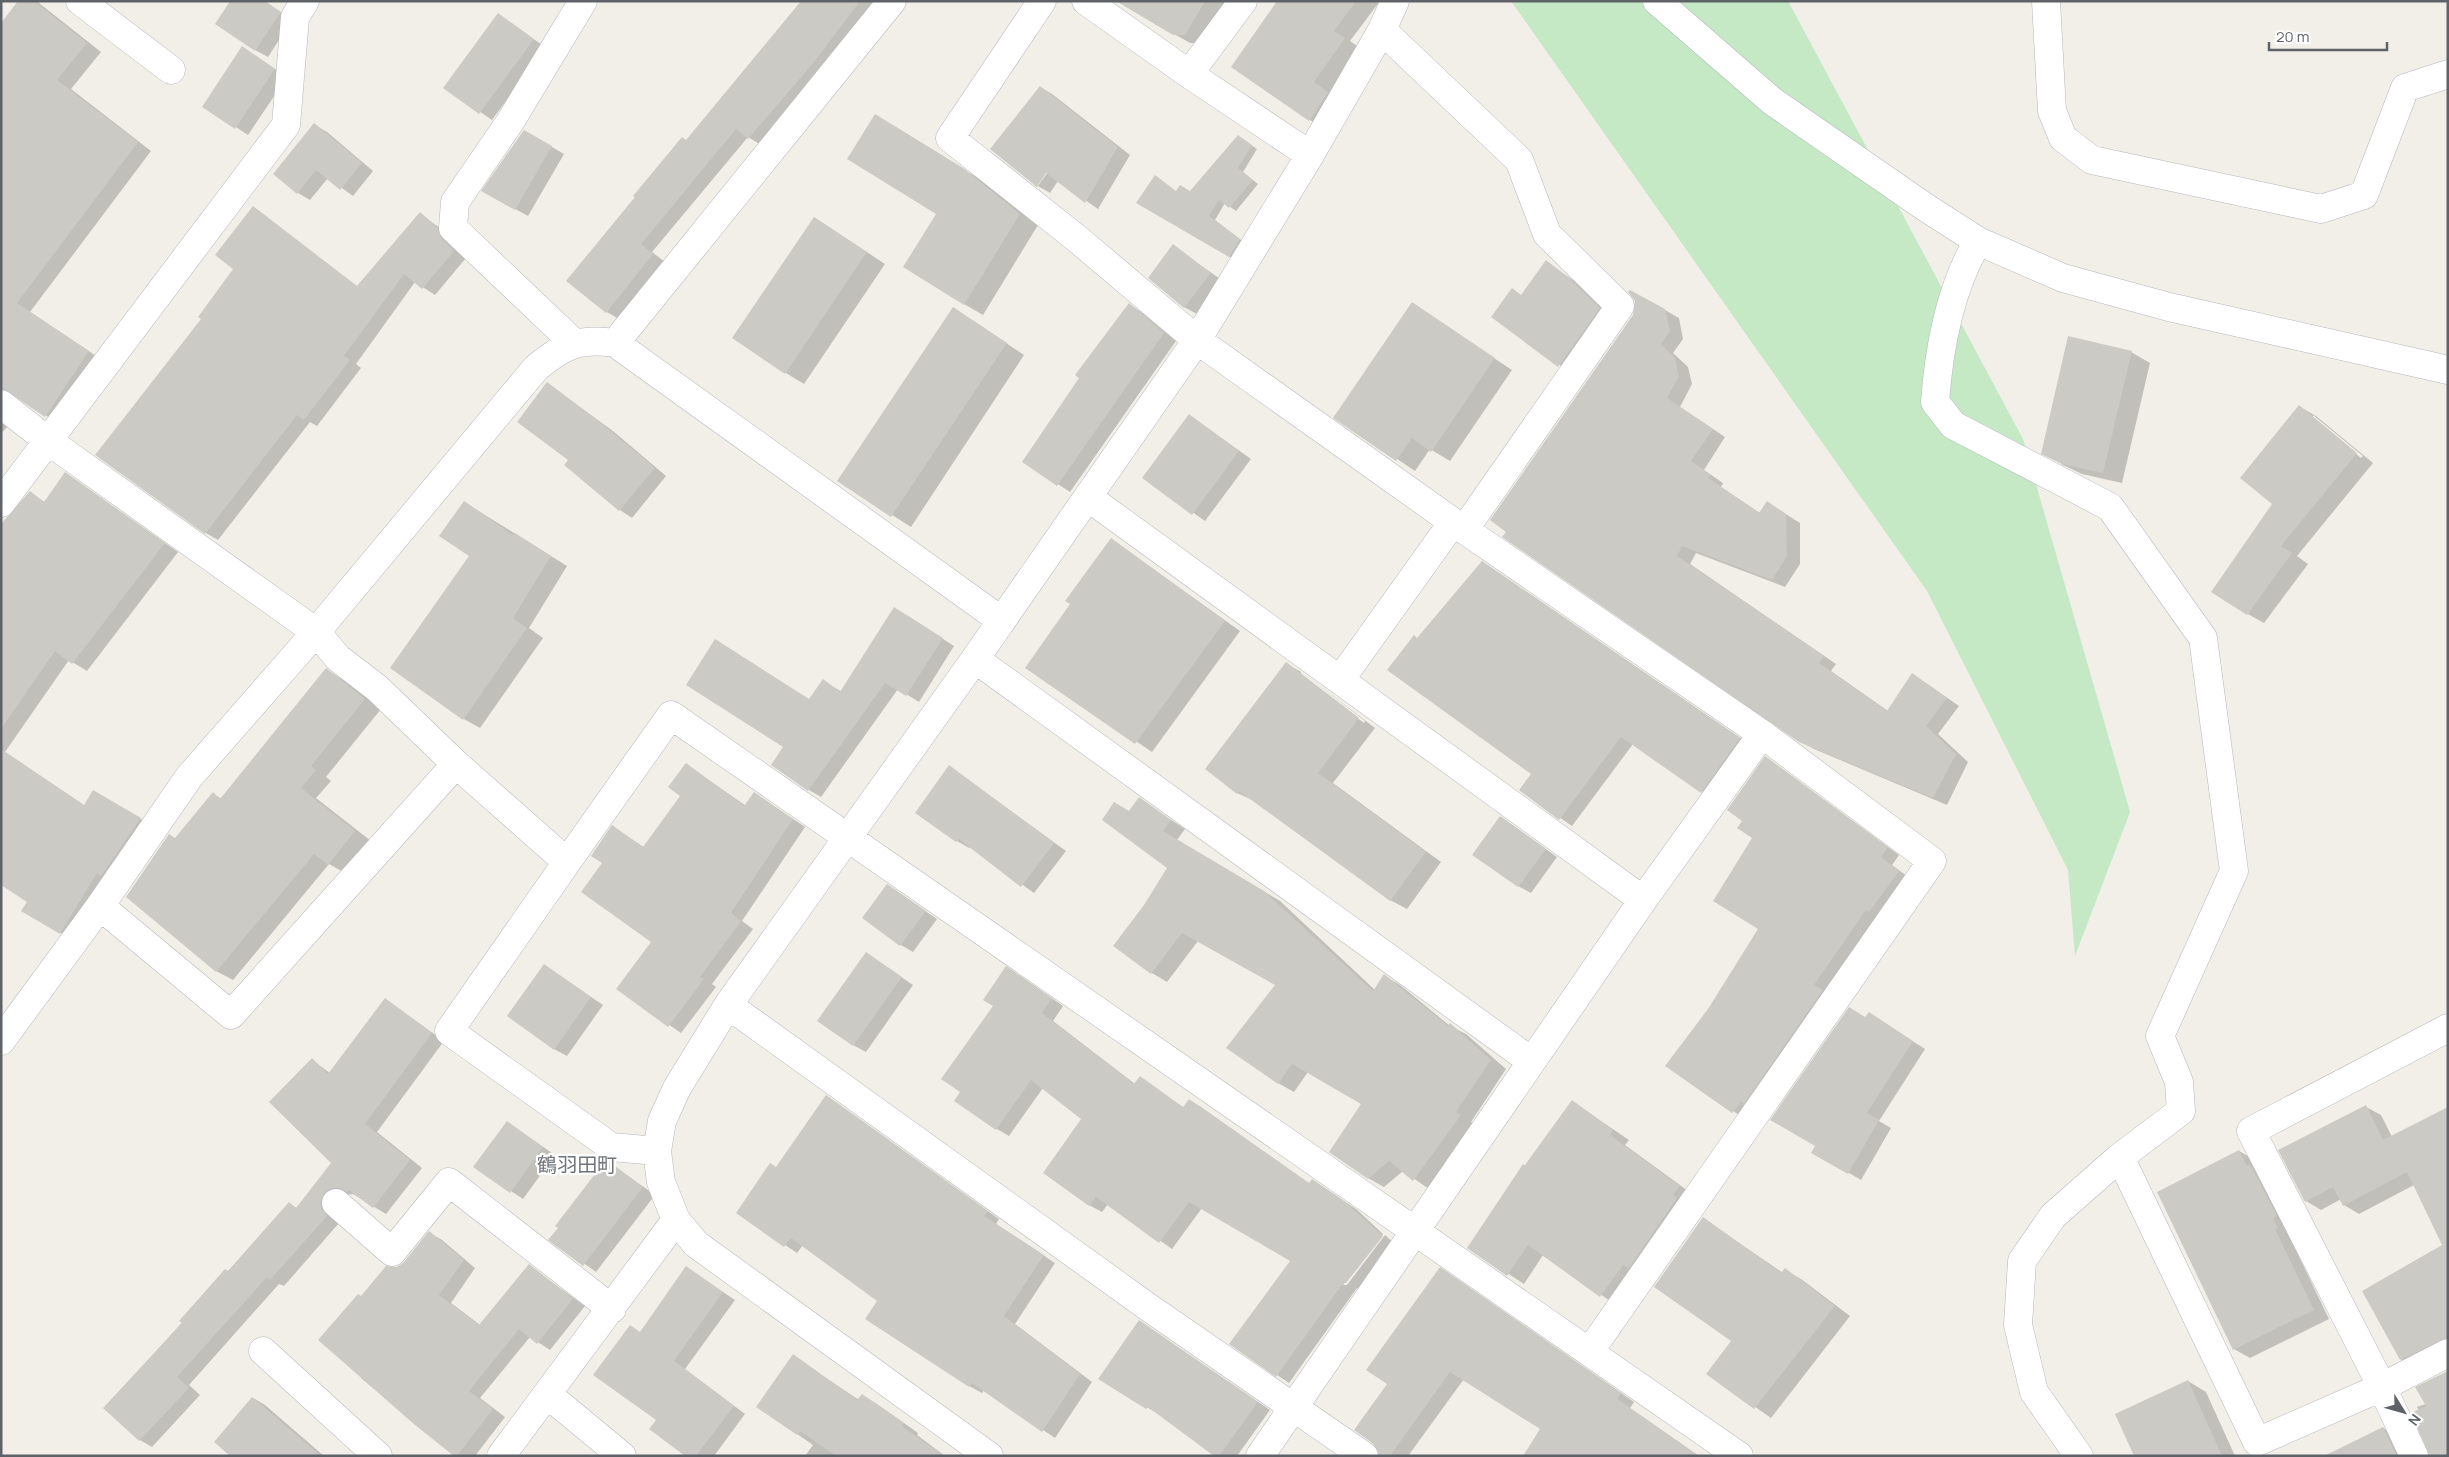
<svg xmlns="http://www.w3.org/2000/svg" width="2449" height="1457" viewBox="0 0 2449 1457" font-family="Manrope,'Noto Sans JP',sans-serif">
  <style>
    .green { fill: #c5e8c5 }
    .shadow { fill: #0003; fill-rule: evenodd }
    .building { fill: #cccac5 }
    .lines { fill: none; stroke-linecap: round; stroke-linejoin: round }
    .minor-casing { stroke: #b5b8bc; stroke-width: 29 }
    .minor { stroke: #fff; stroke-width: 28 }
    .labels { text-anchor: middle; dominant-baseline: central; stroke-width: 4.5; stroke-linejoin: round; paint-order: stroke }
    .quarter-label { font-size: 20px; fill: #70757a; stroke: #fff }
  </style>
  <rect width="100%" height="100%" fill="#f1efe8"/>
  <path class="green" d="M 1511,1 L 1788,1 L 2023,439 L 2130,812 L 2075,956 L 2068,870 L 1927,591 Z"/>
  <path class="shadow" d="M 20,1 L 35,1 L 39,3 L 101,52 L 71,89 L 151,151 L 30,312 L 102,360 L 59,424 L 17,396 L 10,397 L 1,406 L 1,25 Z
    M 264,1 L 292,20 L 268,57 L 255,50 Z
    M 802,1 L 877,1 L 761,145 L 748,137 L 652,252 L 665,262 L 619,319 L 607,312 L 687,141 Z
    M 1153,1 L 1226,1 L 1201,43 L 1190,43 L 1144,17 Z
    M 1300,1 L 1380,1 L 1350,41 L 1361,49 L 1326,130 L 1310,120 Z
    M 498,14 L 545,47 L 492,120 L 445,88 Z
    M 254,55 L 287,77 L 248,135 L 204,106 Z
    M 1040,87 L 1052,94 L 1130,155 L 1098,209 L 1058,181 L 1050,193 L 1038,186 L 1050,169 Z
    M 315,125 L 327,132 L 373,171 L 353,196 L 328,178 L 310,200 L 298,193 Z
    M 894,126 L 981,180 L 1038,225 L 983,315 L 964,304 L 938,214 Z
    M 524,131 L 564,154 L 528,216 L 483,191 Z
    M 1244,140 L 1257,149 L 1243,172 L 1258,184 L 1236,211 L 1225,203 L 1215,220 L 1245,243 L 1235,260 L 1138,203 L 1177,192 L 1190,193 Z
    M 253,208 L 358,287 L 420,214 L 450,235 L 466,258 L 435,295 L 415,282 L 356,364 L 361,368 L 317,426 L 310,422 L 218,540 L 206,533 L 203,319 L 235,269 Z
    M 815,218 L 885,264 L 804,384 L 786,373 Z
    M 1173,246 L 1223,281 L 1197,314 L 1184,307 Z
    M 1546,262 L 1582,286 L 1611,316 L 1571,373 L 1493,317 L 1522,295 Z
    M 1129,304 L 1141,312 L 1176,341 L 1070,492 L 1024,462 Z
    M 1412,304 L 1512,370 L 1450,461 L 1430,449 L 1415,471 L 1335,417 Z
    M 1665,310 L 1679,318 L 1683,339 L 1673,353 L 1688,367 L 1692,384 L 1680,407 L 1725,437 L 1704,470 L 1723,483 L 1721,487 L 1760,513 L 1781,511 L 1800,523 L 1800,564 L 1785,587 L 1696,553 L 1690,564 L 1836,664 L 1831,671 L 1888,711 L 1926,683 L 1959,706 L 1938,734 L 1968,762 L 1947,805 L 1814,749 L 1800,741 L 1504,536 Z
    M 972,320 L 1024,355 L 911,527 L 839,481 Z
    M 2131,352 L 2150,363 L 2122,483 L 2082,474 L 2061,464 Z
    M 548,384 L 613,431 L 666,476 L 632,518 L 620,510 L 565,465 L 570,460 Z
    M 2300,407 L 2316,416 L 2373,463 L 2297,556 L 2308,564 L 2264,623 L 2248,614 ZM 2313,415 L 2363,456 L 2361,458 L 2313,419 Z
    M 1189,415 L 1251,459 L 1205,521 L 1144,478 Z
    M 1,420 L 7,427 L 1,434 Z
    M 66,474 L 178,552 L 87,671 L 69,660 L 5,752 L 85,806 L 93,792 L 155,827 L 75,941 L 23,911 L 28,902 L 1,883 L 1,650 L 30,493 L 45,502 Z
    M 464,502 L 567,566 L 529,628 L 543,638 L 480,728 L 464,719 L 471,556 Z
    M 1111,539 L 1240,631 L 1152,752 L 1027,667 L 1071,604 Z
    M 1482,562 L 1752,746 L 1714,799 L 1633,744 L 1572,826 L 1520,790 L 1532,773 L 1418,639 Z
    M 907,616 L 954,646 L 919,702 L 898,689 L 821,797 L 809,790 L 810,700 L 824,681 L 842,692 Z
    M 1287,664 L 1301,672 L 1301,675 L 1364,723 L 1365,721 L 1303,673 L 1375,728 L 1333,783 L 1441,862 L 1407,909 L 1390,900 L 1255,801 L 1237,793 Z
    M 327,670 L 343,680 L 381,709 L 326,777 L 331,781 L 316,798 L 371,841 L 345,873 L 329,864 L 233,980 L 216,971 L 175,840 L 213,794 L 222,799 Z
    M 1766,758 L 1899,855 L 1892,865 L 1911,879 L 1745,1119 L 1667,1066 L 1709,1009 L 1760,929 L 1754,838 L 1744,820 Z
    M 686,764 L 746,806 L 754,793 L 805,827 L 742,921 L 753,929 L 712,984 L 716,987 L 681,1033 L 617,989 L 653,942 L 603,863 L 613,827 L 645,848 L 682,796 Z
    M 950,767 L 1066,851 L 1034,893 L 970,847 L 969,848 L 957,841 L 917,812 Z
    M 1139,799 L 1185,829 L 1177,840 L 1280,901 L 1375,990 L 1385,976 L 1400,985 L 1450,1026 L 1466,1034 L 1506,1069 L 1471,1122 L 1476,1125 L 1429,1189 L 1403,1171 L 1384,1187 L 1368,1178 L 1363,1104 L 1308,1072 L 1294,1092 L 1278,1083 L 1276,985 L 1198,941 L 1167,982 L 1152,973 L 1145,906 L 1168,867 L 1130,812 Z
    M 1501,817 L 1557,857 L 1531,893 L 1518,886 Z
    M 887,885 L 937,919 L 913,952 L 901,945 Z
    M 866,953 L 913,985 L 866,1052 L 853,1045 Z
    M 544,965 L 603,1005 L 567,1056 L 554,1049 Z
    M 1019,975 L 1063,1006 L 1053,1021 L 1135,1084 L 1140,1078 L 1184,1108 L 1189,1100 L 1201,1107 L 1310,1184 L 1312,1180 L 1356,1209 L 1383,1234 L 1343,1285 L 1347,1285 L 1385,1235 L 1395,1244 L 1359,1290 L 1357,1288 L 1289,1383 L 1231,1344 L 1291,1261 L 1202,1208 L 1172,1249 L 1108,1204 L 1102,1212 L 1089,1205 L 1083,1119 L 1043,1088 L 1009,1136 L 997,1129 Z
    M 385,999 L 444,1041 L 377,1132 L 422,1168 L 386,1214 L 353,1194 L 344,1195 L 339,1223 L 284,1286 L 279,1284 L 189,1385 L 200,1395 L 152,1447 L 140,1440 L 105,1408 L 289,1204 L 297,1208 L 333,1163 L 312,1060 L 330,1073 Z
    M 1866,1019 L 1881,1021 L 1925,1049 L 1879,1121 L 1891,1128 L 1861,1180 L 1813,1152 Z
    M 827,1096 L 999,1219 L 996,1224 L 1055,1263 L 1015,1324 L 1092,1382 L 1055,1438 L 984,1390 L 982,1393 L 969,1386 L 879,1301 L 803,1245 L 797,1253 L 738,1213 L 777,1168 Z
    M 1573,1102 L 1629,1140 L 1625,1145 L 1695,1196 L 1616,1305 L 1543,1255 L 1524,1284 L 1469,1248 Z
    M 2366,1107 L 2381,1115 L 2392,1137 L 2448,1108 L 2448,1352 L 2416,1368 L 2401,1359 L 2444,1246 L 2414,1185 L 2359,1214 L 2344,1205 L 2341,1199 L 2321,1210 L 2306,1201 Z
    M 507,1122 L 555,1155 L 523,1199 L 475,1167 Z
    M 2239,1151 L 2255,1160 L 2293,1237 L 2290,1238 L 2329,1319 L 2250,1358 L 2234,1349 Z
    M 611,1164 L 655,1195 L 596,1272 L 550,1239 Z
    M 1703,1218 L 1783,1273 L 1785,1270 L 1801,1279 L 1850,1316 L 1771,1418 L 1708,1374 L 1732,1341 Z
    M 430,1233 L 442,1240 L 475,1268 L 451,1303 L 480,1325 L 529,1266 L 585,1306 L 550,1350 L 530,1337 L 480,1398 L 505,1417 L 475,1456 L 456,1456 L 361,1378 L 362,1297 L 405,1263 Z
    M 687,1268 L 735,1300 L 685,1369 L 745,1414 L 714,1456 L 687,1456 L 657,1420 L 630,1326 L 641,1333 Z
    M 1454,1277 L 1634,1402 L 1630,1408 L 1699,1456 L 1524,1456 L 1541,1429 L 1464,1379 L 1408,1456 L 1380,1456 L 1379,1448 L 1355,1430 L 1389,1384 Z
    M 1139,1321 L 1270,1410 L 1237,1456 L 1216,1456 L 1160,1415 L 1100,1379 Z
    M 793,1356 L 859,1400 L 862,1395 L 877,1404 L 918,1433 L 917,1435 L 945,1456 L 805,1456 L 813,1445 L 758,1407 Z
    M 2188,1381 L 2206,1392 L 2235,1456 L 2136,1456 Z
    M 2448,1396 L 2419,1411 L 2417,1407 Z
    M 253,1398 L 265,1405 L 324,1456 L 232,1456 Z
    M 2383,1428 L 2396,1435 L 2406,1456 L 2326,1456 Z"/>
  <path class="building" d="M 18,1 L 34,1 L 87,43 L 57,80 L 138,142 L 17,303 L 89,351 L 45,417 L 1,387 L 1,23 Z
    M 230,1 L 265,1 L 281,12 L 255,51 L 215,24 Z
    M 801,1 L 860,1 L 814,62 L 748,139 L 736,129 L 641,244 L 653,254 L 606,313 L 566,281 L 635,197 L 633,196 L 682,137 L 686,140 Z
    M 1116,1 L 1205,1 L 1185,35 L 1173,35 Z
    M 1277,1 L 1356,1 L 1334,31 L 1345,38 L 1314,82 L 1328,92 L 1309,121 L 1231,67 Z
    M 498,13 L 534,39 L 479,114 L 443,88 Z
    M 242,46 L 275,69 L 235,129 L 202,107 Z
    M 1040,86 L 1118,147 L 1085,203 L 1046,173 L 1037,187 L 990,149 Z
    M 875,114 L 963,168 L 1020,214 L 964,305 L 903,267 L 936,214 L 847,159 Z
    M 314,123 L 362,163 L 340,190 L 316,170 L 297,194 L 273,174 Z
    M 524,130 L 552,146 L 515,210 L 481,191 Z
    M 1238,135 L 1252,145 L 1238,168 L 1253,180 L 1229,208 L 1219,200 L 1209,216 L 1240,239 L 1229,257 L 1136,203 L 1155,175 L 1176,191 L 1180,185 L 1190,191 Z
    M 253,206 L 357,286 L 420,212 L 437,227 L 442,239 L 454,251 L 422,289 L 404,274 L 344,356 L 350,360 L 304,420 L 297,415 L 205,534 L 95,455 L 201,319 L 198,317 L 233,269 L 215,255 Z
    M 814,217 L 867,252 L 785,374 L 732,338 Z
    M 1173,244 L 1211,273 L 1184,308 L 1148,278 Z
    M 1546,260 L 1569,278 L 1600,308 L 1558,367 L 1491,317 L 1512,288 L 1521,295 Z
    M 1630,290 L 1665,309 L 1670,331 L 1661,344 L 1675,358 L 1679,376 L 1667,398 L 1713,429 L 1691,461 L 1711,475 L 1708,478 L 1759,513 L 1767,501 L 1786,514 L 1787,556 L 1772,580 L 1682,546 L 1677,556 L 1824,656 L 1819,663 L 1887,711 L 1912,673 L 1947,698 L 1926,726 L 1956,754 L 1933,798 L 1799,742 L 1502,537 L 1506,532 L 1490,520 L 1633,315 L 1635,301 L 1628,292 Z
    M 1412,302 L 1495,358 L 1431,452 L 1412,438 L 1396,461 L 1333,418 Z
    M 1129,303 L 1164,333 L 1057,486 L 1022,462 L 1079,378 L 1075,375 Z
    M 953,307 L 1007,343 L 891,517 L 837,481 Z
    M 2068,336 L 2132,351 L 2103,473 L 2062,464 L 2041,454 Z
    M 547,382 L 600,422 L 655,468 L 619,511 L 564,465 L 568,460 L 517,422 Z
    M 2299,405 L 2357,453 L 2281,546 L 2292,553 L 2247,615 L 2211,592 L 2272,504 L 2240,478 Z
    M 1189,414 L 1239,451 L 1192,515 L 1142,478 Z
    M 65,472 L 165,543 L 72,664 L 55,651 L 1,729 L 1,524 L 30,491 L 44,502 Z
    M 464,501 L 513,535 L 515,533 L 551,556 L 513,618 L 527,628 L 463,720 L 390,668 L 469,556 L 439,536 Z
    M 1111,538 L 1225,621 L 1135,744 L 1025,668 L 1070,604 L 1065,601 Z
    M 1482,561 L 1740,738 L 1701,793 L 1621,737 L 1559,820 L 1519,790 L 1531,774 L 1387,670 L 1414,635 L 1417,638 Z
    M 894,607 L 943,638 L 906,696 L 885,683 L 808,791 L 771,765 L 783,747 L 686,685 L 715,639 L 809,699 L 823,679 L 840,692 Z
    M 1286,662 L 1359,718 L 1318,773 L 1426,852 L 1390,901 L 1239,791 L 1237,794 L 1205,769 Z
    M 326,668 L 365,699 L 311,766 L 316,770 L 301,788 L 355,831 L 328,865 L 314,854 L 216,972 L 126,897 L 169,834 L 175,838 L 213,792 L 220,799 Z
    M 1,749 L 84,805 L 93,790 L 141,818 L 101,876 L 97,873 L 60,934 L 21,911 L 27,902 L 1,885 Z
    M 1765,756 L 1888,847 L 1881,857 L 1899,871 L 1869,912 L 1866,910 L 1814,985 L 1823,990 L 1744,1104 L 1741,1102 L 1732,1113 L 1665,1066 L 1708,1009 L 1758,929 L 1713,901 L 1752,838 L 1737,828 L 1742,821 L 1727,810 Z
    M 686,763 L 744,806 L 754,792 L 793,819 L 731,913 L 741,921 L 700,977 L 704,979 L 668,1027 L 616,989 L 651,942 L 581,892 L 602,863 L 591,856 L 612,825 L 643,847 L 680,796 L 668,787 Z
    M 949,765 L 1054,843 L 1021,887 L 959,839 L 956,842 L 915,813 Z
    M 1139,797 L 1171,820 L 1163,831 L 1264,891 L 1373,991 L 1384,974 L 1448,1026 L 1450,1023 L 1491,1060 L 1456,1112 L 1461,1115 L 1413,1181 L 1389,1161 L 1368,1179 L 1329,1152 L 1361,1104 L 1292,1064 L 1278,1084 L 1226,1048 L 1275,985 L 1182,933 L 1151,974 L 1113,946 L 1144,905 L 1167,868 L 1102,820 L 1114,802 L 1129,811 Z
    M 1500,816 L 1546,849 L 1518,887 L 1472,855 Z
    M 887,884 L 926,911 L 900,946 L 862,918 Z
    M 866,952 L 902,977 L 853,1046 L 817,1021 Z
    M 544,964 L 591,997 L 554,1050 L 507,1016 Z
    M 1006,966 L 1052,998 L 1042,1013 L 1134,1084 L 1140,1076 L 1183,1107 L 1189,1099 L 1309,1183 L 1312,1179 L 1344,1201 L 1383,1236 L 1346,1283 L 1344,1282 L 1276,1377 L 1229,1344 L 1290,1261 L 1189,1202 L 1159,1243 L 1096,1197 L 1089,1206 L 1043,1173 L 1081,1119 L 1031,1080 L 996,1130 L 954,1101 L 960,1092 L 941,1079 L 993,1006 L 983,1000 Z
    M 385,998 L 432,1033 L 365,1124 L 410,1160 L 373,1208 L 349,1190 L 347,1192 L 340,1188 L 331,1188 L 325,1192 L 321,1200 L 321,1208 L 327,1216 L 270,1280 L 267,1277 L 177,1377 L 189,1388 L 139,1441 L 103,1408 L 182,1323 L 179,1321 L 225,1269 L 228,1271 L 289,1202 L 296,1208 L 331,1163 L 269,1102 L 312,1058 L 328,1074 Z
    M 1849,1007 L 1865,1017 L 1869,1012 L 1913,1041 L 1867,1113 L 1879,1120 L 1848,1174 L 1811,1153 L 1815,1146 L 1770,1120 Z
    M 826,1095 L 988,1211 L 984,1216 L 1044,1255 L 1004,1316 L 1080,1374 L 1042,1432 L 972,1383 L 969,1387 L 865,1319 L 877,1301 L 791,1238 L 784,1247 L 736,1213 L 770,1163 L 776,1167 Z
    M 1572,1100 L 1613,1130 L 1610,1135 L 1680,1186 L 1673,1195 L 1677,1198 L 1629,1268 L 1623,1265 L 1600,1297 L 1528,1245 L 1507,1276 L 1467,1248 L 1523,1164 L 1525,1165 Z
    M 2366,1105 L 2383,1140 L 2448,1107 L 2448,1338 L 2400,1360 L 2362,1291 L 2442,1245 L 2407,1172 L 2343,1206 L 2333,1187 L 2305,1202 L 2278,1150 Z
    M 507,1121 L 543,1147 L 510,1193 L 473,1167 Z
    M 2239,1150 L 2247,1166 L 2250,1164 L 2277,1216 L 2273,1218 L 2278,1228 L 2275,1229 L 2314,1310 L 2233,1350 L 2157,1192 Z
    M 605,1161 L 611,1163 L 643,1187 L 583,1266 L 548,1240 L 558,1228 L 555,1226 Z
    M 1703,1217 L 1781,1273 L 1785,1268 L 1835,1306 L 1754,1409 L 1706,1374 L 1731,1341 L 1654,1287 Z
    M 429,1231 L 464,1260 L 439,1295 L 479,1325 L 529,1264 L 573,1299 L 537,1344 L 519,1329 L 469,1391 L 493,1409 L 457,1456 L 454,1456 L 415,1425 L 318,1340 L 358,1294 L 361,1296 L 386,1266 L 397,1267 L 404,1262 Z
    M 686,1266 L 723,1292 L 674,1361 L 734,1406 L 696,1456 L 685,1456 L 649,1429 L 656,1420 L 593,1375 L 630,1325 L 640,1332 Z
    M 1440,1267 L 1621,1393 L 1617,1399 L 1699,1456 L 1523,1456 L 1540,1429 L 1450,1372 L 1390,1456 L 1379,1456 L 1373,1443 L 1354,1430 L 1387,1384 L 1366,1370 Z
    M 1139,1320 L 1258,1402 L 1219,1456 L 1214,1456 L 1148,1407 L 1146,1409 L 1098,1379 Z
    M 793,1354 L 857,1400 L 862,1394 L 904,1423 L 902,1426 L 944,1456 L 836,1456 L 800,1431 L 797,1435 L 756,1407 Z
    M 2448,1371 L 2448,1456 L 2429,1456 L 2411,1413 L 2426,1406 L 2415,1387 Z
    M 2188,1380 L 2222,1456 L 2134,1456 L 2115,1414 Z
    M 252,1397 L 321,1456 L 230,1456 L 214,1442 Z
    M 2383,1427 L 2397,1456 L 2324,1456 Z"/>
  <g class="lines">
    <g class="minor-casing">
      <path id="minor" d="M 80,1 L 171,70
        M 1042,1 L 950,138 L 1075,237 L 1197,340 L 1453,522 L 1762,734 L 1932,861 L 1590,1351
        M 1086,1 L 1189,74
        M 1243,1 L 1189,74 L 1310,155
        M 1657,1 L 1772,101 L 1925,207 L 1978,241 L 2063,278 L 2169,307 L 2448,370
        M 2046,1 L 2052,111 L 2063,138 L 2092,160 L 2321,209 L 2364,195 L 2405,88 L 2448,74
        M 1382,30 L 1519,160 L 1547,234 L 1620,306 L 1464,530
        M 1978,241 C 1950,288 1939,348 1935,402 L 1953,425 L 2110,507 L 2203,638 L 2234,871 L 2160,1036 L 2179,1082 L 2181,1111 L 2120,1157 L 2053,1216 L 2022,1261 L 2018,1325 L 2034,1392 L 2079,1456
        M 574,343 L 453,228 L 455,202 L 510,122 L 583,1
        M 615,343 L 892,1
        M 1,404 L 47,440 L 316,632 L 338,658 L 377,688 L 456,764 L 567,862 L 449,1031 L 611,1147 L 657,1151
        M 1089,498 L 1643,900
        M 1,503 L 286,125 L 295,17 L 305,1
        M 975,659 L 1531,1061
        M 1340,680 L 1453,522
        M 567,862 L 671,715 L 1739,1456
        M 100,906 L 231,1015 L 456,764
        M 728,1005 L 1148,1307 L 1364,1456
        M 1,1041 L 100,906 L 189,777 L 316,632 L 536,368 C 564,345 579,338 615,343 L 1002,621
        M 2120,1157 L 2257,1442 L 2382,1387 L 2448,1353
        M 336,1203 L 392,1252 L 449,1182 L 612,1309
        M 263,1351 L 378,1456
        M 547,1394 L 622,1456
        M 501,1456 L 676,1220
        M 989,1456 L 696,1244 L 676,1220 L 661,1182 L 657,1151 L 662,1121 L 677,1088 L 728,1005 L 975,659 L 1197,340 L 1310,155 L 1382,30 L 1395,1
        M 1260,1456 L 1643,900 L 1762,734
        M 2414,1456 L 2382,1387 L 2251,1131 L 2448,1028"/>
    </g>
    <use href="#minor" class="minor"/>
  </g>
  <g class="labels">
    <g class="quarter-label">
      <text x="577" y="1164">鶴羽田町</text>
    </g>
  </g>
  <rect width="2449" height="1457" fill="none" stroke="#5f6368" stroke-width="5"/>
  <g transform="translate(2404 1412) rotate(127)" stroke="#ffffff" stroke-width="4" paint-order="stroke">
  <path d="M0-4L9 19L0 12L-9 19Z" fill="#5f6368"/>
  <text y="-8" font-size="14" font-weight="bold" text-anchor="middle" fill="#5f6368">N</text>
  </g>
  <path d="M2269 42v8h118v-8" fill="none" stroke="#5f6368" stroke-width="2.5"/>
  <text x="2276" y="42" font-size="15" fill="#5f6368" stroke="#ffffff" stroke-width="4" paint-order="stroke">20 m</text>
</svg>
